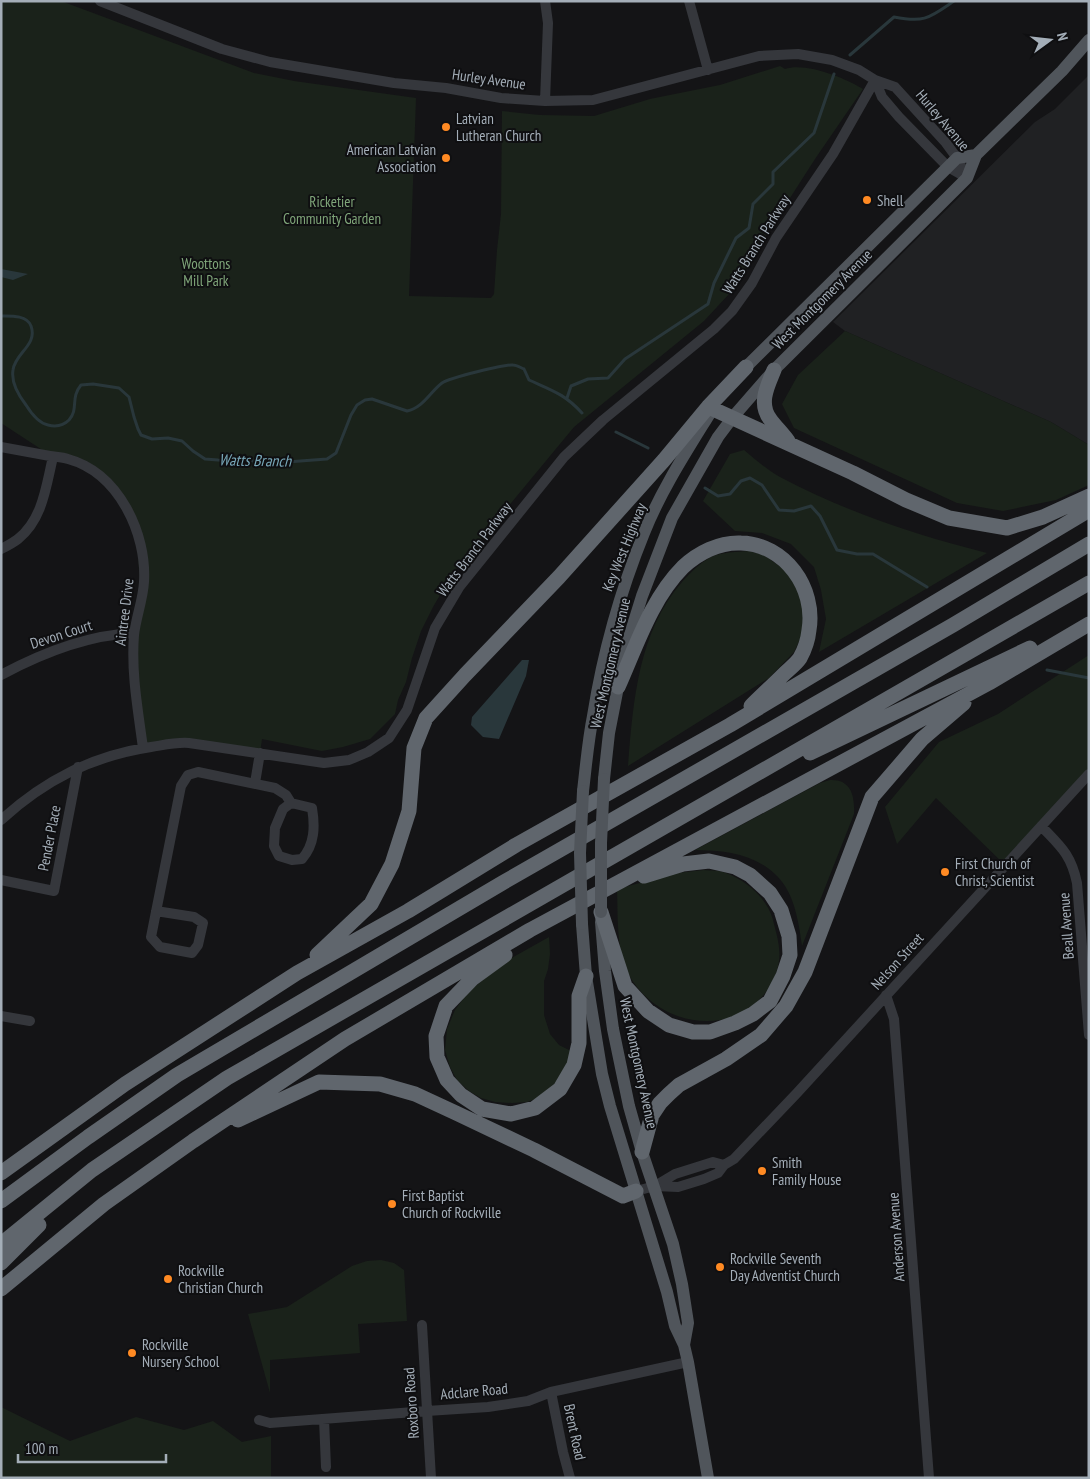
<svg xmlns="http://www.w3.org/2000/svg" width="1090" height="1479" viewBox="0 0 1090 1479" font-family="'PT Sans Narrow',sans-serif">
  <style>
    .built { fill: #202123 }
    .green { fill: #1a221a }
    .water { fill: #29373b }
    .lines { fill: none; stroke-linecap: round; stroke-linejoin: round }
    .stream { stroke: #29373b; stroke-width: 3 }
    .minor { stroke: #35373c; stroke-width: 10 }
    .major { stroke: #50555b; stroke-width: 12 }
    .highway { stroke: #60666d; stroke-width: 15 }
    .major-bridge { stroke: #50555b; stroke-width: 12 }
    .poi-dot { fill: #ff8a23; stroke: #0f0f11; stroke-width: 2 }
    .labels { text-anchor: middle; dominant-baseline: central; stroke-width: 4; stroke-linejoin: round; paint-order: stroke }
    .street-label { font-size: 15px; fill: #a4aeb8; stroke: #0f0f11 }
    .poi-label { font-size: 15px; fill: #a4aeb8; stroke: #0f0f11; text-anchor: start }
    .park-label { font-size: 15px; fill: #7fa579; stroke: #0f0f11 }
    .water-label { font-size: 16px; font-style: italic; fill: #77a6b7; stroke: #0f0f11 }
  </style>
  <rect width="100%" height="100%" fill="#141416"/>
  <path class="built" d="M 1089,75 L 1089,445 L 1051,422 L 845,331 L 833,322 L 1035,122 L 1055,109 Z"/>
  <path class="green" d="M 1,1 L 61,1 L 254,73 L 294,81 L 416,98 L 409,296 L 491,298 L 494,294 L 497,250 L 501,214 L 502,111 L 540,115 L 594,116 L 650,99 L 720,85 L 780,66 L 785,69 C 806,62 845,78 863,89 L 815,159 L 756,251 L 739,281 L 729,294 L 704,321 L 574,427 L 453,573 L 433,607 L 421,631 L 412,658 L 406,682 L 398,700 L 395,714 L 370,739 L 343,747 L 322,751 L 262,739 L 260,753 L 189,743 L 143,748 L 133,674 L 141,600 L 136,527 L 98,474 L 53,457 L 1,423 Z
    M 845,331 L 1051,422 L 1089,445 L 1089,485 L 1056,500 L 1003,511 L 957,503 L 794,428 L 782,404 L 798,375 Z
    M 744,450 C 755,459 767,470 780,477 C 846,512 916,535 987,553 L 819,652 L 826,619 L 821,590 L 814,567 L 791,544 L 762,533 L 735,531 L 703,501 L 730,454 Z
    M 749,551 L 764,555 L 782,568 L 795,582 L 803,603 L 804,631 L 794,652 L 769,678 L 628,766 C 633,703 638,632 682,582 C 691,572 700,563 711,557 C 723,552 736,552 749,551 Z
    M 1089,655 L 1089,774 L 1005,865 L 936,798 L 897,844 L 885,807 L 939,742 L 998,714 Z
    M 830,780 C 851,779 855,796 854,814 L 802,946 C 799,926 796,903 785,886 C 765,856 729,850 695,850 L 820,783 Z
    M 704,870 C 711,871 720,870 726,873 C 747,881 767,898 773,920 C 776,933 781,947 779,961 C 777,975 769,991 758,1001 C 751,1007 742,1014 733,1017 C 693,1030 649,1011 629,975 C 616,952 618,915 617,889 L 677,873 Z
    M 549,937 L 550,954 L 548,969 L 544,981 L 544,1015 L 550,1034 L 559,1045 L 571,1051 L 569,1063 L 560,1079 L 538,1098 L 527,1102 L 512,1103 L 495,1102 L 481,1098 L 469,1091 L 457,1080 L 450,1067 L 445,1050 L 447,1029 L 455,1010 L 469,991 L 508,960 Z
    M 381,1260 L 394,1263 L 404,1270 L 407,1321 L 358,1324 L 360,1353 L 270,1360 L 270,1393 L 248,1314 L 287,1307 L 352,1266 L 367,1261 Z
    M 1,1407 L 70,1441 L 136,1417 L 184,1430 L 213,1421 L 242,1442 L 271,1436 L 271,1478 L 1,1478 Z"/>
  <path class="water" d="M 1,269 L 28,274 L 13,280 L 1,277 Z
    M 522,660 L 529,660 L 526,676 L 499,739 L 483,737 L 471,725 L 472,717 Z"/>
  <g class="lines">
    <path class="stream" d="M 850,55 L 894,17 C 925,23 929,18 954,1
      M 1,316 C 11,316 27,315 31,326 C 38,345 15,353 13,370 C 11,382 19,396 26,405 C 31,413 38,423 48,425 C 56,427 63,426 69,420 C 79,409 70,398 81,385 L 93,384 L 119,388 L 129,397 L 134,417 L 138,429 L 141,435 L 152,439 L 168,438 L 182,441 L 193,451 L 205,459 L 218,460 L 287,462 L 327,459 L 336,453 L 351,415 L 357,405 L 365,400 L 372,399 L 407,411 C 423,408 430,392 442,383 C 449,378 505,364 513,365 C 517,365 521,368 524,369 L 529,380 C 551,390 565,394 582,413
      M 567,398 L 571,386 L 588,379 L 608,378 L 625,359 L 708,304 L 714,283 L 736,238 L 749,228 L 753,204 L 773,184 L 773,172 L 814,133 L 834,74
      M 616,432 L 648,448
      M 705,488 L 718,496 L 730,494 L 741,481 L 750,478 L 762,485 L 779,510 L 794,511 L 811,506 L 820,516 L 837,550 L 857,554 L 873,554 L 927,587
      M 1047,670 L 1089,678"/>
    <path class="minor" d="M 100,1 L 222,49 L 270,62 L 394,83 L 446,88 L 501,98 L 545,101 L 593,100 L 759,56 L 798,54 L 832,60 L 859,70 L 875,80 L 895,87 L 946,143 L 957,158 L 967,178
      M 545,1 L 548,23 L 545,101
      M 689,1 L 708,70
      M 875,80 L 882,97 L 899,117 L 948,167 L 967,178
      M 1,447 C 17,450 34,453 50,456 C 56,457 62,457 68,459 C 119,473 147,534 144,582 C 143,600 136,617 134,635 C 131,673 138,710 143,748
      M 1,549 C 7,546 13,543 18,539 C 43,519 46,486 53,457
      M 1,675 C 42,653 87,635 134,633
      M 255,783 L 260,753
      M 1,820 C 45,780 92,756 151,747 C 164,745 176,742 189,743 L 324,763 L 349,760 L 368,752 L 389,738 L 407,710 L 435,628 L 460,586 L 564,457 L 603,420 L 714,329 L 732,311 L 752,283 L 776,238 L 833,154 L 875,80
      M 1041,826 C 1060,846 1071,854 1077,883 L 1089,1035
      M 1,880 L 54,891 L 78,767
      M 156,911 L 194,917 L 203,923 L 198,945 L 192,953 L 160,947 L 151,937 L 181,786 L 188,775 L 198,772 L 275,788 L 286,795 L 291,803 L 312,808 C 315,826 315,844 302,859 L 292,860 L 279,856 L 274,846 L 275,828 L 283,809 L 291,803
      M 886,995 L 894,1019 L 929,1478
      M 1,1016 L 30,1021
      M 655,1186 L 678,1187 L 704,1179 L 718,1173 L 724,1165 L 734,1159 L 797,1093 L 1089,774
      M 636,1191 L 655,1186 L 675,1174 L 713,1162 L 724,1165
      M 422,1325 L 431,1478
      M 551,1392 L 563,1452 L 570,1478
      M 324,1419 L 326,1467
      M 259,1420 L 270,1423 L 427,1411 L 488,1407 L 528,1401 L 551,1392 L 688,1362"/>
    <path class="major" d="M 740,374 L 746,367 L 957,158 L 976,155
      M 604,779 L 609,733 L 618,687 L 628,641 L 642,596 L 672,518 L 718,437 L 733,417 L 774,370 L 967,178 L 976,155 L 1062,71 L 1089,40
      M 583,791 C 586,766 588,741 593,716 C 603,653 620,592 644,533 C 661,490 688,449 712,410
      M 601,922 L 605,971 L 613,1029 L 629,1106 L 642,1152 L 673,1244 L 682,1284 L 688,1323 L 684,1345
      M 582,924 L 586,976 L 602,1074 L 610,1106 L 667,1292 L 675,1326 L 684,1345 L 688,1362 L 708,1478"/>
    <path class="highway" d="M 774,370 C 768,385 758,403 770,419 C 775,426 782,433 788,441
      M 713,409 L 853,473 L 906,500 L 949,518 L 1007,528 L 1043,517 L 1089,496
      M 618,687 C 636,647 651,599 683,567 C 698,553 719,542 741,543 C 785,544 816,588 809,630 C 808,640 805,649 800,658 C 796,664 789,669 784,674 C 773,685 762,695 751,706
      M 810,753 L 1030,648
      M 601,912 L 625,986 L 648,1011 L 669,1025 L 693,1032 L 710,1032 L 735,1023 L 753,1014 L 770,1001 L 783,976 L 790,955 L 789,936 L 781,910 L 770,893 L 750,875 L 735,867 L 709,861 L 683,864 L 644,876
      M 317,955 L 371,904 L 392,864 L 409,811 L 414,748 L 426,718 L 465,675 L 559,577 L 664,460 L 708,407 L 746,367
      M 505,955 L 472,979 L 446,1006 L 436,1036 L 437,1057 L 447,1080 L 461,1095 L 482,1109 L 511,1114 L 535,1108 L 560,1089 L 574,1065 L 579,1043 L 579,996 L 586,976
      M 238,1120 L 319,1082 L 380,1084 L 415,1094 L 456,1113 L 534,1150 L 623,1196 L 636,1191
      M 642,1152 L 652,1115 L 660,1103 L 669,1094 L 679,1085 L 726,1059 L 761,1035 L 786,1006 L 805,972 L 872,797 L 922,739 L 964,703
      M 1,1173 L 125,1084 L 297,973 L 408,911 L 516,845 L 730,725 L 1089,510
      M 1,1201 L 88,1137 L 177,1075 L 504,882 L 953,625 L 1089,544
      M 1,1244 L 92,1170 L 227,1078 L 1089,583
      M 1,1263 L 39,1225
      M 1,1289 L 104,1204 L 193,1141 L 345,1039 L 530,930 L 989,683 L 1089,624"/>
    <path class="major-bridge" d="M 601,912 L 601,843 L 604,779
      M 582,924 L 580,853 L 583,791"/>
  </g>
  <g class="poi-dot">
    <circle cx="446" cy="127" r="5"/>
    <circle cx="446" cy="158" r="5"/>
    <circle cx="867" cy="200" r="5"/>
    <circle cx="945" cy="872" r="5"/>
    <circle cx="762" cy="1171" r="5"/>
    <circle cx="392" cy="1204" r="5"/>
    <circle cx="720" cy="1267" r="5"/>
    <circle cx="168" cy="1279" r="5"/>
    <circle cx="132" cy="1353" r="5"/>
  </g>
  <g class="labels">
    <g class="street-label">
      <text transform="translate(489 79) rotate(8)">Hurley Avenue</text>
      <text transform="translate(943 120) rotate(50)">Hurley Avenue</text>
      <text transform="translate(756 244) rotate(-58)">Watts Branch Parkway</text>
      <text transform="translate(822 299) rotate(-45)">West Montgomery Avenue</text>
      <text transform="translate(624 547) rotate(-68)">Key West Highway</text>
      <text transform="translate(474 549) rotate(-53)">Watts Branch Parkway</text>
      <text transform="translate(124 612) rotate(-83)">Aintree Drive</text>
      <text transform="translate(61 634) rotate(-18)">Devon Court</text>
      <text transform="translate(610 663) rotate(-77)">West Montgomery Avenue</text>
      <text transform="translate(49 838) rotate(-79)">Pender Place</text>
      <text transform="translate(1066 926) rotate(-94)">Beall Avenue</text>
      <text transform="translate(897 961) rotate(-48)">Nelson Street</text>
      <text transform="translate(639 1063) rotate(78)">West Montgomery Avenue</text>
      <text transform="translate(896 1237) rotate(-94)">Anderson Avenue</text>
      <text transform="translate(474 1391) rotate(-5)">Adclare Road</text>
      <text transform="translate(411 1403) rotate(-94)">Roxboro Road</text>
      <text transform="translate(575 1432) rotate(78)">Brent Road</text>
    </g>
    <g class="poi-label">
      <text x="456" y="118">Latvian<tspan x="456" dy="17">Lutheran Church</tspan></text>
      <text x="436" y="149" text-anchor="end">American Latvian<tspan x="436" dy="17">Association</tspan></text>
      <text x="877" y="200">Shell</text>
      <text x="955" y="863">First Church of<tspan x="955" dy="17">Christ, Scientist</tspan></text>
      <text x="772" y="1162">Smith<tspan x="772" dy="17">Family House</tspan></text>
      <text x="402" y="1195">First Baptist<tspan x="402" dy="17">Church of Rockville</tspan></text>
      <text x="730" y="1258">Rockville Seventh<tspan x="730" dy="17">Day Adventist Church</tspan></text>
      <text x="178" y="1270">Rockville<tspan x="178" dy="17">Christian Church</tspan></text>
      <text x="142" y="1344">Rockville<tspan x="142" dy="17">Nursery School</tspan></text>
    </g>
    <g class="park-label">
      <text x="332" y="201">Ricketier<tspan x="332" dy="17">Community Garden</tspan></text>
      <text x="206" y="263">Woottons<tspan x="206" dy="17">Mill Park</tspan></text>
    </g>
    <g class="water-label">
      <text transform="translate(255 460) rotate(1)">Watts Branch</text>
    </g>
  </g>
  <rect width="1090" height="1479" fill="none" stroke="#a4aeb8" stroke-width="5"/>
  <g transform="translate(1050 40) rotate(75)" stroke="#0f0f11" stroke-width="4" paint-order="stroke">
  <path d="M0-4L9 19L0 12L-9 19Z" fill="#a4aeb8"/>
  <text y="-8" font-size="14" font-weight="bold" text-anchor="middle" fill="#a4aeb8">N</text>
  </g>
  <path d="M18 1454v8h148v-8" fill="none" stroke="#a4aeb8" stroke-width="2.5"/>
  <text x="25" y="1454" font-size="15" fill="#a4aeb8" stroke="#0f0f11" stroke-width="4" paint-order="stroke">100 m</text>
</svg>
